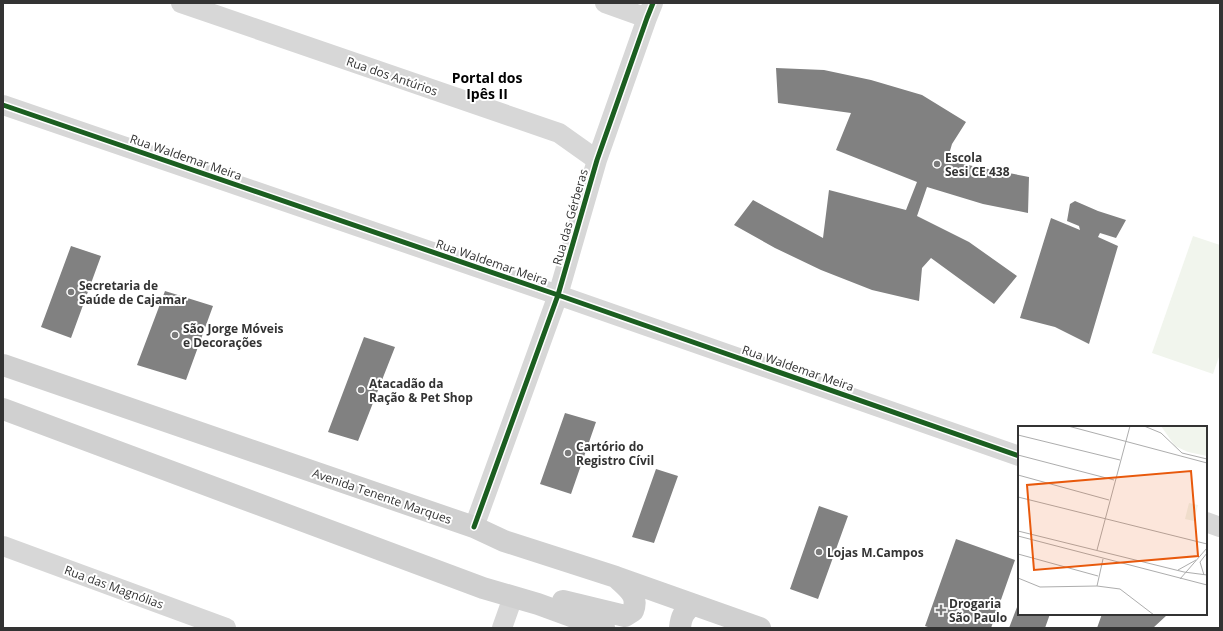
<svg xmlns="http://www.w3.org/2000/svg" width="1223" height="631" viewBox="0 0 1223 631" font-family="'Open Sans',sans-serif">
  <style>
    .green { fill: #f1f5ed }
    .building { fill: #818181 }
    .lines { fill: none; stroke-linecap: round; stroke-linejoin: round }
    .street { stroke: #d7d7d7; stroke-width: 20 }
    .secondary { stroke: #d0d0d0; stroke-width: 22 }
    .cycleway-casing { stroke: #fff; stroke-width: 8 }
    .cycleway { stroke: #1b5e20; stroke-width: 5 }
    .poi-dot { fill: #7a7a7a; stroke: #fff; stroke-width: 1.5 }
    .labels { text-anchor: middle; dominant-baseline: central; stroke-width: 4; stroke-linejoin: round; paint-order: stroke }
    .street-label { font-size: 12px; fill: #333; stroke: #fff }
    .poi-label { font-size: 12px; font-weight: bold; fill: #333; stroke: #fff; text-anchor: start }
    .quarter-label { font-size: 14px; font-weight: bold; fill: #000; stroke: #fff }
    .inset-road { fill: none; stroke: #adadad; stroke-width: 1 }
    .view { fill: #e8590c; fill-opacity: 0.15; stroke: #e8590c; stroke-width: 2 }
    .inset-edge { fill: none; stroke: #333; stroke-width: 2 }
  </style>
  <rect width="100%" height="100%" fill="#fff"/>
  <path class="green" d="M 1193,236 L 1220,245 L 1220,354 L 1213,374 L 1152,353 Z"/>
  <path class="building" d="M 776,68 L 824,70 L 871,80 L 922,95 L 966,122 L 952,144 L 947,161 L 1029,177 L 1028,213 L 983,204 L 927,187 L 917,216 L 969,242 L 1017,276 L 994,304 L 931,258 L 922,268 L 919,301 L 872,290 L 821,270 L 775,248 L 734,225 L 753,200 L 823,238 L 829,190 L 906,210 L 917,182 L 836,150 L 851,113 L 778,103 Z
    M 1075,201 L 1098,211 L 1126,220 L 1116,238 L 1100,233 L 1098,237 L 1118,246 L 1089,344 L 1055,327 L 1020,318 L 1051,218 L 1080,230 L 1079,226 L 1067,221 L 1070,204 Z
    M 71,246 L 101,256 L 71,338 L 41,327 Z
    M 165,291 L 213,306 L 186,380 L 137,365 Z
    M 364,337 L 395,347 L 358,441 L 328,432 Z
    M 565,413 L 596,422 L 571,494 L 540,484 Z
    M 656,469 L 678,476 L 654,543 L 632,537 Z
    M 819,506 L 848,516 L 818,599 L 790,589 Z
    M 956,539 L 1015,560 L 991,628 L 931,628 L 925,626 Z
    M 1019,602 L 1019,614 L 1050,614 L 1045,628 L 1009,628 Z
    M 1102,614 L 1162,614 L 1167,615 L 1153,628 L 1097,628 Z"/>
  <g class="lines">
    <path class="street" d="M 181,3 L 559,133 L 597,160
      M 605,3 L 647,18
      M 3,105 L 558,295 L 1019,456
      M 1206,522 L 1220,527
      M 474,527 L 558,295 L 597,160 L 647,18 L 653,3
      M 3,546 L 226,628
      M 502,628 L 513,597"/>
    <path class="secondary" d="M 3,365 L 474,527 L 504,541 L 616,577 L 760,628
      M 3,409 L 483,588 L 538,604 L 604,628
      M 563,601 L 625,616 L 633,611 C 639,595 628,589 617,578
      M 680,628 C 681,617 684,610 694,605"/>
    <g class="cycleway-casing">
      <path id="cycleway" d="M 3,105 L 558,295 L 1019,456
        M 474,527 L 558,295 L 597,160 L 647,18 L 653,3"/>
    </g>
    <use href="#cycleway" class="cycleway"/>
  </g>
  <g class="poi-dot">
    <circle cx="937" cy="164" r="4"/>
    <circle cx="71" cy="292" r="4"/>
    <circle cx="175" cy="335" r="4"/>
    <circle cx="361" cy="390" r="4"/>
    <circle cx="568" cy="453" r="4"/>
    <circle cx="819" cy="552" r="4"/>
    <path d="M939 604h4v4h4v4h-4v4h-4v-4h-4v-4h4z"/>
  </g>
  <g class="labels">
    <g class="street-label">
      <text transform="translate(392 76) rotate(19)">Rua dos Antúrios</text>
      <text transform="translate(186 157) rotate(19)">Rua Waldemar Meira</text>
      <text transform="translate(570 217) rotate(-74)">Rua das Gérberas</text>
      <text transform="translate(492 262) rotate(19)">Rua Waldemar Meira</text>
      <text transform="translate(798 368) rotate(19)">Rua Waldemar Meira</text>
      <text transform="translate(382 496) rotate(19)">Avenida Tenente Marques</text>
      <text transform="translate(114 587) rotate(20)">Rua das Magnólias</text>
    </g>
    <g class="poi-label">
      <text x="945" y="157">Escola<tspan x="945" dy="14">Sesi CE 438</tspan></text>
      <text x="79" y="285">Secretaria de<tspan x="79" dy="14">Saúde de Cajamar</tspan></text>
      <text x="183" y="328">São Jorge Móveis<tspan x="183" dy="14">e Decorações</tspan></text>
      <text x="369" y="383">Atacadão da<tspan x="369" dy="14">Ração &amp; Pet Shop</tspan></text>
      <text x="576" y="446">Cartório do<tspan x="576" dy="14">Registro Cívil</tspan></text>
      <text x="827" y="552">Lojas M.Campos</text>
      <text x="949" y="603">Drogaria<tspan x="949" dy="14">São Paulo</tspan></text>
    </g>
    <g class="quarter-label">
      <text x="487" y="77">Portal dos<tspan x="487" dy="16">Ipês II</tspan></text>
    </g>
  </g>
  <g transform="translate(1018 426)">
    <rect width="189" height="189" fill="#fff"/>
    <path d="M 143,0 L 189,0 L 189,30 L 170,26 L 157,20 ZM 171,77 L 180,79 L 176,95 L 167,93 Z" fill="#f1f5ed"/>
    <path class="inset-road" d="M 50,0 L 189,37M 126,0 L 143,7 L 164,27 L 189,33M 0,9 L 102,34M 0,29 L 96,54M 0,49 L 91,74M 0,71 L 189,118M 0,105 L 166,146 L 189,149M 0,110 L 189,159M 79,124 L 112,0M 0,128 L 80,150M 160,144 L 178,134M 186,149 L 182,136 L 189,127M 0,152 L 22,161 L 79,160 L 102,163 L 136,189M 162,153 L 189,122M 79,160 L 85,133"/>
    <path class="view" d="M 173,45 L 180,130 L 16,144 L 9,59 Z"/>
    <rect width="189" height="189" class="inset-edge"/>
  </g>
  <rect width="1223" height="631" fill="none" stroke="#333333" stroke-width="8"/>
</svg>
